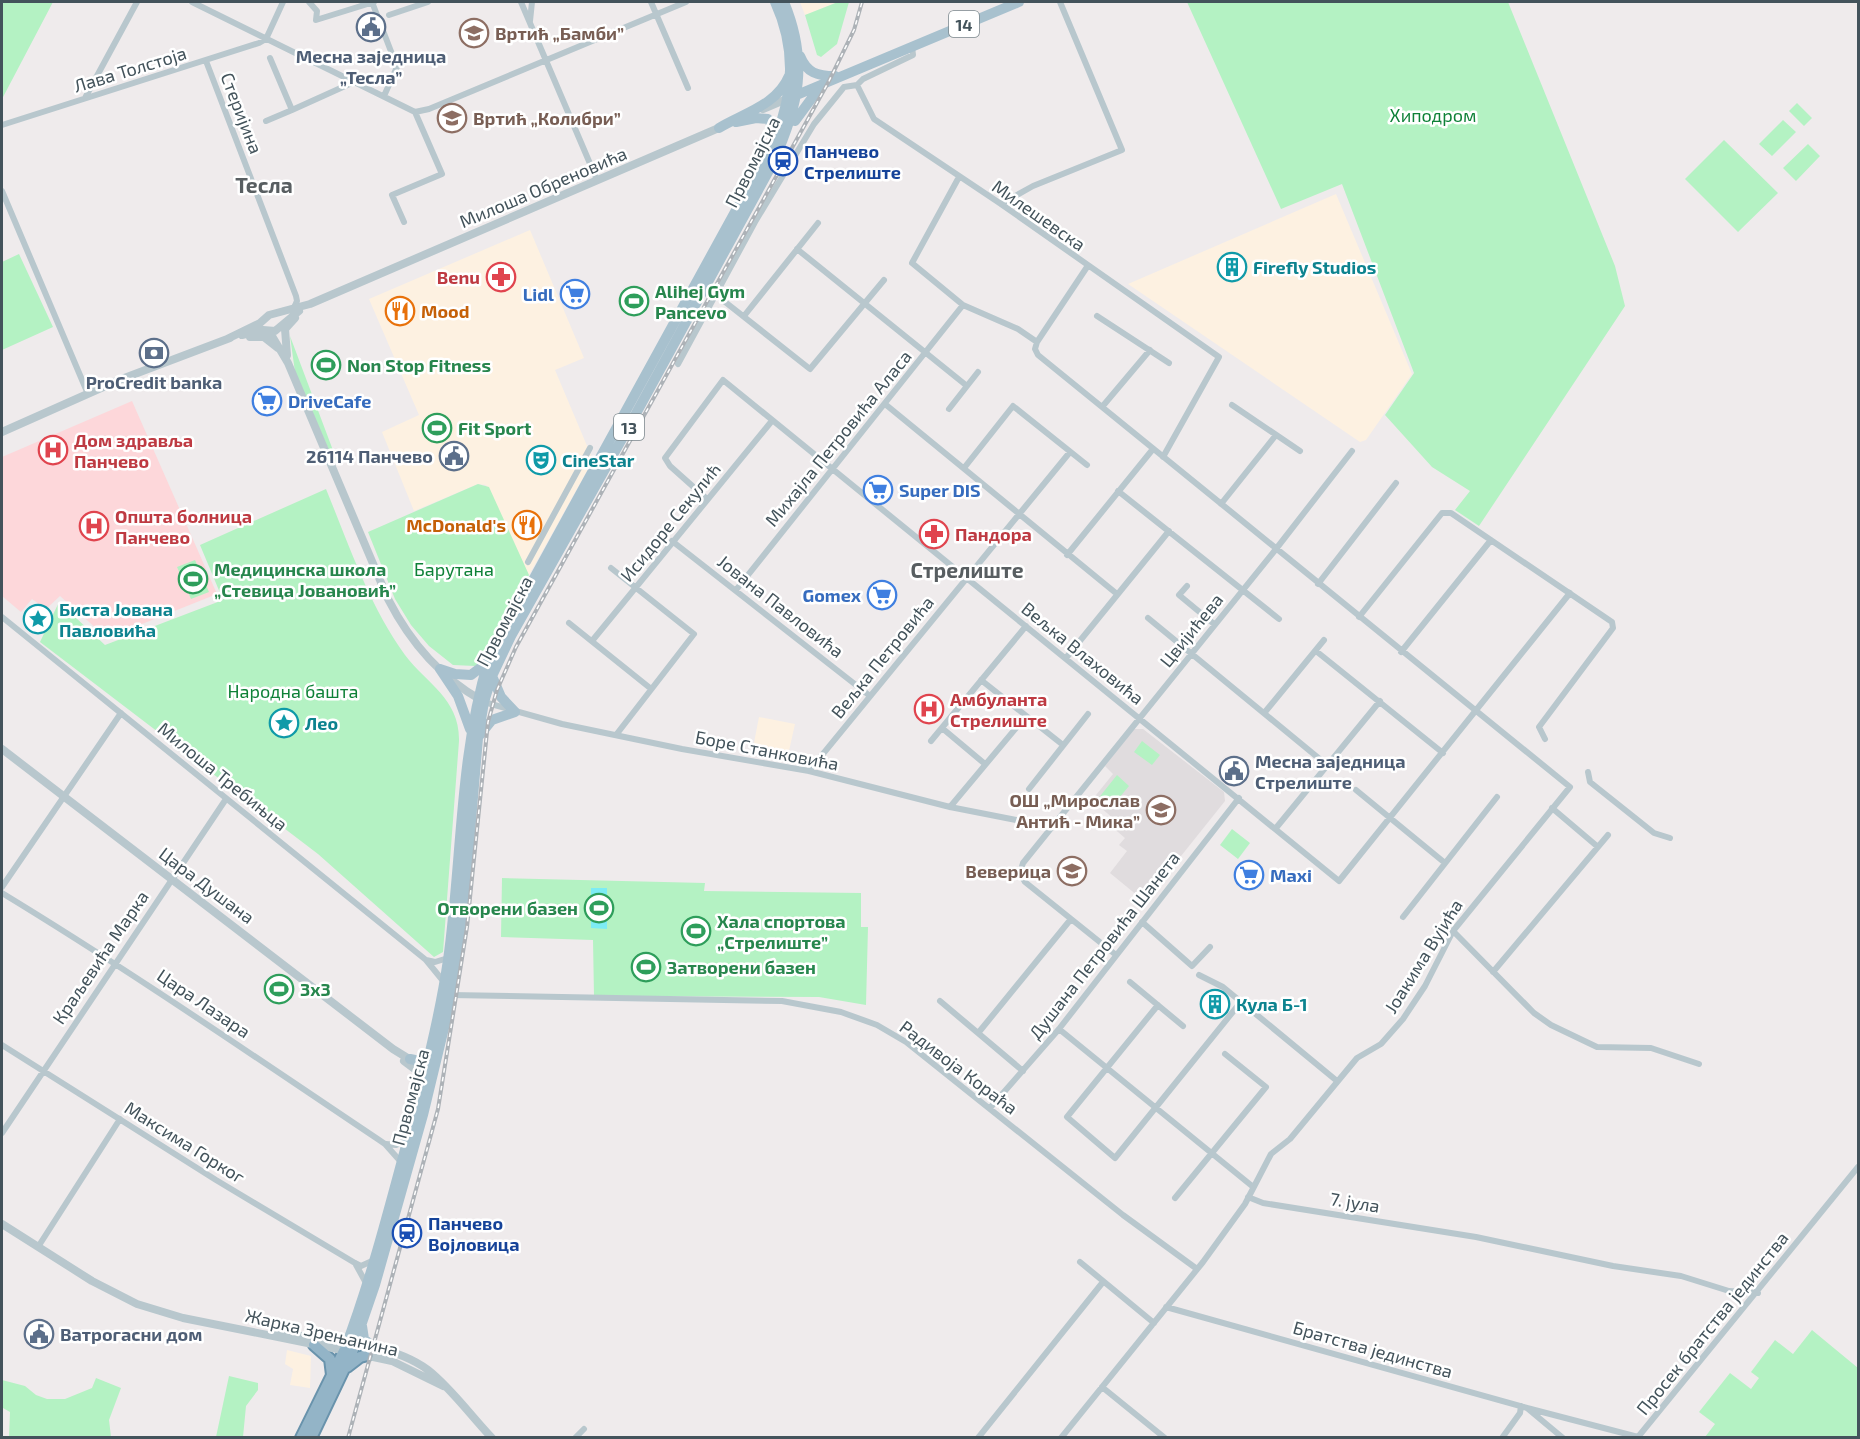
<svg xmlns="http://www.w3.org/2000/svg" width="1860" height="1439" viewBox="0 0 1860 1439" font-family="'Exo 2',sans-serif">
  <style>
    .commercial { fill: #fdf1e1 }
    .education { fill: #e0dcde }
    .medical { fill: #fdd7da }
    .green { fill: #b4f2c3 }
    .water { fill: #7decf4 }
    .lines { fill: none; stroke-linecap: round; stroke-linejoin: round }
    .trunk-casing { stroke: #6993ac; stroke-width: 14 }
    .minor { stroke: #b8c7cd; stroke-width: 6 }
    .tertiary { stroke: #b8c7cd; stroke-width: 8 }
    .primary { stroke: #a8c1ce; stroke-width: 10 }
    .trunk { stroke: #93b4c7; stroke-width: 10 }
    .rail-casing { stroke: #adb2b7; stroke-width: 4 }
    .rail { stroke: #fff; stroke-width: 1.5; stroke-dasharray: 4.5; stroke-linecap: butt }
    .labels { text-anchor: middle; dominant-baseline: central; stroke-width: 5; stroke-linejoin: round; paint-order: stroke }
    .shield { fill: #fff; stroke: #7b878c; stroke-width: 1.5 }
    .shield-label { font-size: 16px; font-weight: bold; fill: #43535b }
    .education-label { font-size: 18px; font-weight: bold; fill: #785e54; stroke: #fff; text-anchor: start }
    .service-label { font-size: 18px; font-weight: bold; fill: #4e5e75; stroke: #fff }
    .street-label { font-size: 18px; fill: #43535b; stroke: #fff }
    .park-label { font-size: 18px; fill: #0e8137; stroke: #fff }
    .transit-label { font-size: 18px; font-weight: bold; fill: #164399; stroke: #fff; text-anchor: start }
    .culture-label { font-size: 18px; font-weight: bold; fill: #0d838f; stroke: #fff; text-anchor: start }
    .health-label { font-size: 18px; font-weight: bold; fill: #be3a42; stroke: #fff; text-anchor: start }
    .leisure-label { font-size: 18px; font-weight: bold; fill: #27864d; stroke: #fff; text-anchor: start }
    .shop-label { font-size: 18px; font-weight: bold; fill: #366cbe; stroke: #fff; text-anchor: start }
    .food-label { font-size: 18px; font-weight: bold; fill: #c56008; stroke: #fff; text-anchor: start }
    .quarter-label { font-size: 21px; font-weight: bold; fill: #585e61; stroke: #fff }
  </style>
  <rect width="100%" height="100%" fill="#efebec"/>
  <path class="commercial" d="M 800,2 L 838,2 L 805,15 Z
    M 1336,194 L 1412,374 L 1366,440 L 1360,442 L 1128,284 Z
    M 530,230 L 584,358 L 555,370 L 593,460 L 529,575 L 486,485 L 478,484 L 414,511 L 382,432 L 419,415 L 369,299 Z
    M 759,717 L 795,724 L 787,760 L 752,753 Z
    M 287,1350 L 311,1356 L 310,1388 L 290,1385 L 293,1369 L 285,1364 Z"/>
  <path class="education" d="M 1134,729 L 1143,729 L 1224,792 L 1225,801 L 1149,896 L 1143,890 L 1138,896 L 1110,873 L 1127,851 L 1119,845 L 1125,838 L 1111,826 L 1115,820 L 1092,800 L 1113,774 L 1105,766 Z"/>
  <path class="medical" d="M 132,401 L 217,594 L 107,638 L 60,596 L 46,609 L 32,599 L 21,612 L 2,596 L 2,457 Z"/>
  <path class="green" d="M 2,2 L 53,2 L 2,99 Z
    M 838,2 L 849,2 L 837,44 L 821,57 L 817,55 L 805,15 Z
    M 1187,2 L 1508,2 L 1615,266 L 1625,306 L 1479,526 L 1455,510 L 1470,491 L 1432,467 L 1385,415 L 1414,373 L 1342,184 L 1281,209 Z
    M 1797,103 L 1812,118 L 1804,126 L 1789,111 Z
    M 1783,120 L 1796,132 L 1772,156 L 1759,144 Z
    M 1724,140 L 1778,193 L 1738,232 L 1685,179 Z
    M 1808,144 L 1820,156 L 1796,181 L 1783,168 Z
    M 19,254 L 53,327 L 2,350 L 2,262 Z
    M 290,336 L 337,461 L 334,462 L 295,372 Z
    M 478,484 L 489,487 L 529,575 L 479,663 L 475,666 L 453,665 L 429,646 L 411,625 L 395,599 L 368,532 Z
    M 326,489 C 349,545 369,605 405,655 C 427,684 460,699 459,741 L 443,952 L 434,957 L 318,854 L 40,642 L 59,602 L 105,645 L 223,600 L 200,545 Z
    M 195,560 L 209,592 L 191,599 L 177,567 Z
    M 1142,741 L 1160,755 L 1152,765 L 1134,752 Z
    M 1117,775 L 1129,786 L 1109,810 L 1097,800 Z
    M 1232,829 L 1250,843 L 1238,859 L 1220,845 Z
    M 502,878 L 705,883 L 704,891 L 861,893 L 861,927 L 868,927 L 866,1005 L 819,997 L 594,996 L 593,940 L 501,937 Z
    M 1812,1330 L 1858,1368 L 1858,1437 L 1705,1437 L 1715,1424 L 1699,1412 L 1730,1373 L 1751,1389 L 1759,1378 L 1751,1372 L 1775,1340 L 1793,1354 Z
    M 229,1376 L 258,1383 L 258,1390 L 246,1406 L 243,1437 L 216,1437 Z
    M 96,1378 L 121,1388 L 109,1420 L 111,1437 L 9,1437 L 10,1412 L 3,1408 L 2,1380 L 25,1386 L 36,1395 L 47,1399 L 65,1399 L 92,1388 Z"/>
  <path class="water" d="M 591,888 L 607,888 L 607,929 L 591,928 Z"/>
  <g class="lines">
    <g class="trunk-casing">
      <path id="trunk" d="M 314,1345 L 330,1359 L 332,1375
        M 347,1367 L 360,1357 L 368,1355
        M 301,1438 L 344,1351
        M 311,1438 L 352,1352"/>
    </g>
    <path class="minor" d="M 192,2 L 415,112
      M 309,2 L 317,11 L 316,20 L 374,2
      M 372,2 L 397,67 L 384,96
      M 521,2 L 597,180
      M 651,2 L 688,88
      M 389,15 L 428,2
      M 530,21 L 532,2
      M 270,58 L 292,110 L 354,82
      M 206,61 L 296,296 L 297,301 L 293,310
      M 857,85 L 874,119 L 1001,204 L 1219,357 L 1163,457
      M 85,98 L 137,2
      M 415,112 L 429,109 L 686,2
      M 266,121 L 292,110
      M 2,125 L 259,43 L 266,39 L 283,2
      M 959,177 L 912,263 L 963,305 L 1018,329 L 1037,342
      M 2,191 L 88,394
      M 1001,204 L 1033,186 L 1122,150 L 1060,2
      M 404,222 L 392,195 L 442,174 L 415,112
      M 797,249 L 967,386 L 949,409
      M 715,294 L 810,369 L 884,280
      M 744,316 L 818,223
      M 1097,316 L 1169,363
      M 678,364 L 755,222 L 814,124 L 844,87 L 857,85 L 863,79 L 913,55 L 912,46
      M 967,386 L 978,372
      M 885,404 L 1117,594
      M 1232,405 L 1300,451
      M 1102,407 L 1150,350
      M 964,468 L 1013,406 L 1087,465
      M 1118,491 L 1279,619
      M 707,499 L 670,466 L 665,458 L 723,380 L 1339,881 L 1570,593
      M 1221,504 L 1276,435
      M 672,541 L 870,696
      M 1067,555 L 1153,449
      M 528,562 L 590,448
      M 611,568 L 694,634 L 616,735
      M 1318,584 L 1396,483
      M 1187,586 L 1179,595 L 1214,624
      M 736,590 L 963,305
      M 2,617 L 426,960 L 444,982
      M 1359,617 L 1442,513 L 1451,513 L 1612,622 L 1613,628 L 1539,727 L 1545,739
      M 1148,618 L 1327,765
      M 569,623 L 650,688
      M 592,641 L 771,422
      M 1316,651 L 1443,753
      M 1401,652 L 1491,540
      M 1066,658 L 1169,531
      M 981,680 L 1063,745
      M 484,702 L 562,724 L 682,749 L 809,771 L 950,807 L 1052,827
      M 1265,712 L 1324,640
      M 942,728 L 985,764
      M 931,741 L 1026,626
      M 809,771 L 1070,452
      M 1588,772 L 1590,782 L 1654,833 L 1670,838
      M 1029,789 L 1088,714
      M 1356,790 L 1445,863
      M 950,807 L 1026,716
      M 1552,808 L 1598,847
      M 1276,828 L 1380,701
      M 2,887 L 121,713
      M 2,893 C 132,972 258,1059 385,1144 L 401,1162
      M 1403,917 L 1497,797
      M 1142,922 L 1192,966 L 1210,947
      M 1453,931 L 1534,1013 L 1551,1025 L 1597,1047 L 1651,1048 L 1699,1064
      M 1116,955 L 1025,882 L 1020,873 L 1023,863 L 1276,549 L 1352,451
      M 426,960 L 435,962 L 448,958
      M 1493,972 L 1608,835
      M 1199,975 L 1223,987 L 1337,1081
      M 1130,982 L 1183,1026
      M 450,995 L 782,1001 L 841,1012 L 877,1025 L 906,1042 L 1123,1215 L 1197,1269
      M 940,1001 L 1023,1071
      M 1158,1005 L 1067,1117 L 1115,1158 L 1240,1003
      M 1059,1029 L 1252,1186
      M 979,1032 L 1071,919
      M 2,1045 L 216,1180 L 355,1263 L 361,1266 L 372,1261
      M 990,1108 L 1059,1029 L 1239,798
      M 2,1133 L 226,799
      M 386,1144 L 396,1145 L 407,1140
      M 1248,1197 L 1263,1203 L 1476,1237 L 1613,1266 L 1681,1276 L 1729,1291 L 1758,1293
      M 1175,1198 L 1266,1087 L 1225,1054
      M 38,1247 L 120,1119
      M 1080,1262 L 1154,1323
      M 355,1263 L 366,1283
      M 1166,1307 L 1527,1408 L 1563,1438
      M 1102,1387 L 1165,1438
      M 1527,1408 L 1638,1437 L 1858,1167
      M 575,1438 L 584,1429
      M 978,1438 L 1103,1282
      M 1061,1438 L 1203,1262 L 1245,1204 L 1271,1154 L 1290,1139 L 1357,1058 L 1381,1044 L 1403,1019 L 1425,986 L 1453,931 L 1570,787 L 1038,355 L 1035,349 L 1037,342 L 1087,267
      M 1502,1438 L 1520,1413 L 1521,1406"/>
    <path class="tertiary" d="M 763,109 L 789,98
      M 269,331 L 288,363 L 388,599 C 409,640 440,677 481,700
      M 242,335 L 263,330 L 275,331 L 299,311
      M 250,337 L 264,337 L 278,348
      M 227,339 L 260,323 L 269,315 L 310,304 L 721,127
      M 287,355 L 285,329 L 295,318
      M 2,432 L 119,380 L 230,338
      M 2,749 L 393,1049 L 414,1062
      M 404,1061 L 428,1079
      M 2,1224 L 92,1281 L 137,1304 L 183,1318 L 347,1351
      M 272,1332 C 320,1340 388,1340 428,1370 C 451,1388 471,1416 492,1438
      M 364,1355 L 392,1361 L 443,1386"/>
    <path class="primary" d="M 800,56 C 807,73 817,76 835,76
      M 792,97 L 1019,2
      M 795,121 L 820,87
      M 736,122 L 756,118 L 768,119 L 774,128 L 775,139
      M 719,128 C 744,113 777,105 789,76
      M 440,669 L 458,696 L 470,729
      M 440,669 L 455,674 L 471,675 L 488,662
      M 480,735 L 492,720 L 515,712 L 501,697 L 492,676
      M 410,1059 L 420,1061 L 429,1055
      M 362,1326 L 364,1339 L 376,1349
      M 344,1351 C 370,1283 388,1212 407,1142 C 423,1081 439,1021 448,960 C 462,861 459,758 488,662 L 775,139 C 794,92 796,48 775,2
      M 352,1352 L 375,1285 L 423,1115 L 452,995 L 463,916 L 478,738 L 484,702 L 492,676 L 511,636 L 627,430 L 773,163 C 799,105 809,62 784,2"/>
    <use href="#trunk" class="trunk"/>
    <g class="rail-casing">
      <path id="rail" d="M 348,1438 L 438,1109 L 467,927 L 488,722 L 497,690 L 516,647 L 829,81 L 854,30 L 862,2"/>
    </g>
    <use href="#rail" class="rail"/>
  </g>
  <defs>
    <g id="civic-ring" transform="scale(1.5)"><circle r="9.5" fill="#fff" stroke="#5c6f8a" stroke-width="1.5"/><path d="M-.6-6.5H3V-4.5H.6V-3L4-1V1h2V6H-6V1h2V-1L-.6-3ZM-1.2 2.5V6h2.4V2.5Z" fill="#5c6f8a"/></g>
    <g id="school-ring" transform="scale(1.5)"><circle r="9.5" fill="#fff" stroke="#8d6e63" stroke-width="1.5"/><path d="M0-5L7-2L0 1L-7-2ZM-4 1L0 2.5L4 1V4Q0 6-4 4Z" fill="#8d6e63"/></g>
    <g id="station-ring" transform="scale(1.5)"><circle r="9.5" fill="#fff" stroke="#1a4fb4" stroke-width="1.5"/><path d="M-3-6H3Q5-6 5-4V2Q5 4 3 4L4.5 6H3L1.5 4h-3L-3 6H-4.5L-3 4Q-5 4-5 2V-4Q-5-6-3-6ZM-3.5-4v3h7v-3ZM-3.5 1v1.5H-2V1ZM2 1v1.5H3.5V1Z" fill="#1a4fb4"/></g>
    <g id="building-ring" transform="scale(1.5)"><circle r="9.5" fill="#fff" stroke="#0f9aa8" stroke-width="1.5"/><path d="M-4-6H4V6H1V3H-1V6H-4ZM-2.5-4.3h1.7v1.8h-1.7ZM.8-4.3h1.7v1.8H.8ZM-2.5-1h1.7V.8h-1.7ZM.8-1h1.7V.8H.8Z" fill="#0f9aa8"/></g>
    <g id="pharmacy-ring" transform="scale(1.5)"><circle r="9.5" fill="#fff" stroke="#e0444e" stroke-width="1.5"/><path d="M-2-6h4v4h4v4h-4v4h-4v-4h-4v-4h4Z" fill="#e0444e"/></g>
    <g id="supermarket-ring" transform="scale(1.5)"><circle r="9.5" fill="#fff" stroke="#3f7fe0" stroke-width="1.5"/><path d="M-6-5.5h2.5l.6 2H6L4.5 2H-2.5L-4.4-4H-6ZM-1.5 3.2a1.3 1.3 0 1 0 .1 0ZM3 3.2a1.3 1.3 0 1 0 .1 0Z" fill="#3f7fe0"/></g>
    <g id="stadium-ring" transform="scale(1.5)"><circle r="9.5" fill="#fff" stroke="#2e9e5b" stroke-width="1.5"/><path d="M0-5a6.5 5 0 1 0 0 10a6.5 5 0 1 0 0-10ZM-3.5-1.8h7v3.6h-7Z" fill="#2e9e5b"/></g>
    <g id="restaurant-ring" transform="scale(1.5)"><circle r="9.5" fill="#fff" stroke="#e8710a" stroke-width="1.5"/><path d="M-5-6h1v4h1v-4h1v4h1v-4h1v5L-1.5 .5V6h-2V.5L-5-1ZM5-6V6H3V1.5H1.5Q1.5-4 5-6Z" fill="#e8710a"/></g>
    <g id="bank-ring" transform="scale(1.5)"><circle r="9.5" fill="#fff" stroke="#5c6f8a" stroke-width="1.5"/><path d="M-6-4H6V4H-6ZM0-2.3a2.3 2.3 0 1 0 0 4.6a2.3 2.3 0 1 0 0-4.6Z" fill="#5c6f8a"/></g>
    <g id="hospital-ring" transform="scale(1.5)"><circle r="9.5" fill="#fff" stroke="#e0444e" stroke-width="1.5"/><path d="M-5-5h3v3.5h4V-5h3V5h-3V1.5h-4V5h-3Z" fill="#e0444e"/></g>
    <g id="theatre-ring" transform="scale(1.5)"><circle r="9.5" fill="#fff" stroke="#0f9aa8" stroke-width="1.5"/><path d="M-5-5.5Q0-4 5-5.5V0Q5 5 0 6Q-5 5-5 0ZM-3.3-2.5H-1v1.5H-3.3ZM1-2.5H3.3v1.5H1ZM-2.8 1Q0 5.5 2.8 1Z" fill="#0f9aa8"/></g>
    <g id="sight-ring" transform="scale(1.5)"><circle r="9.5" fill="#fff" stroke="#0f9aa8" stroke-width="1.5"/><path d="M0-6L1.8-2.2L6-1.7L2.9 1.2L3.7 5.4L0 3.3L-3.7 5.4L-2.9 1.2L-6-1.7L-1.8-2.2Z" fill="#0f9aa8"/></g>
  </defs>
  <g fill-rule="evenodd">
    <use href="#civic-ring" x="371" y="27"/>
    <use href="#school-ring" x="474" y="33"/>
    <use href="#school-ring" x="452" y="118"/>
    <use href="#station-ring" x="783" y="161"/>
    <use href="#building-ring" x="1232" y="267"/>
    <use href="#pharmacy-ring" x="501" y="277"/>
    <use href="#supermarket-ring" x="575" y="294"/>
    <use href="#stadium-ring" x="634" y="301"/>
    <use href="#restaurant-ring" x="400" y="311"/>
    <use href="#bank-ring" x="154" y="353"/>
    <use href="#stadium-ring" x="326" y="365"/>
    <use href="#supermarket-ring" x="267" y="401"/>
    <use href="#stadium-ring" x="437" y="428"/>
    <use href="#hospital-ring" x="53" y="450"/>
    <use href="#civic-ring" x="454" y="456"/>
    <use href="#theatre-ring" x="541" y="460"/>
    <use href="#supermarket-ring" x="878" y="490"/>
    <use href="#restaurant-ring" x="527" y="525"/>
    <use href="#hospital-ring" x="94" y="526"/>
    <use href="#pharmacy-ring" x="934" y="534"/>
    <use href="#stadium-ring" x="193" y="579"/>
    <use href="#supermarket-ring" x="882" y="595"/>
    <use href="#sight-ring" x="38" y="619"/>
    <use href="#hospital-ring" x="929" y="709"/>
    <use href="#sight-ring" x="284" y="723"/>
    <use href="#civic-ring" x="1234" y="771"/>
    <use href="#school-ring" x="1161" y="810"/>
    <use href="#school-ring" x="1072" y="871"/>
    <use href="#supermarket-ring" x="1249" y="875"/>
    <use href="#stadium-ring" x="599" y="908"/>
    <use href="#stadium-ring" x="696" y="931"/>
    <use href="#stadium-ring" x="646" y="967"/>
    <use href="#stadium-ring" x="279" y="989"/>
    <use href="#building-ring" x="1215" y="1004"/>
    <use href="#station-ring" x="407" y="1233"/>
    <use href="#civic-ring" x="39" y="1334"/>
  </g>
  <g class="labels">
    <g class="shield">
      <rect x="949" y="11" width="30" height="26" rx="4.5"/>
      <rect x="614" y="414" width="30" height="26" rx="4.5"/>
    </g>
    <g class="shield-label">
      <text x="964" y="24">14</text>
      <text x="629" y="427">13</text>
    </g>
    <g class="education-label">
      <text x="495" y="33">Вртић „Бамби”</text>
      <text x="473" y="118">Вртић „Колибри”</text>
      <text x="1140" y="800" text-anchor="end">ОШ „Мирослав<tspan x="1140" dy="21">Антић - Мика”</tspan></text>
      <text x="1051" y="871" text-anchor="end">Веверица</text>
    </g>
    <g class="service-label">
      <text x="371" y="56">Месна заједница<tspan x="371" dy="21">„Тесла”</tspan></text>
      <text x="154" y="382">ProCredit banka</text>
      <text x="433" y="456" text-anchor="end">26114 Панчево</text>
      <text x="1255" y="761" text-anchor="start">Месна заједница<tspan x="1255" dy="21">Стрелиште</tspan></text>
      <text x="60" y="1334" text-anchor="start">Ватрогасни дом</text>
    </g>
    <g class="street-label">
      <text transform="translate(130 69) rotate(-17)">Лава Толстоја</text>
      <text transform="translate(242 113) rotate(69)">Стеријина</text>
      <text transform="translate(752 162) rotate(-63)">Првомајска</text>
      <text transform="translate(543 187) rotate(-23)">Милоша Обреновића</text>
      <text transform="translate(1039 215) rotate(35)">Милешевска</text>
      <text transform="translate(838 438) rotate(-51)">Михајла Петровића Аласа</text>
      <text transform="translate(670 522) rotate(-51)">Исидоре Секулић</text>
      <text transform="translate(781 606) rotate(38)">Јована Павловића</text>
      <text transform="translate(504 621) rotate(-62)">Првомајска</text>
      <text transform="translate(1191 630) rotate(-51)">Цвијићева</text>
      <text transform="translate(1083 653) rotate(39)">Вељка Влаховића</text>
      <text transform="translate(882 657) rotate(-51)">Вељка Петровића</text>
      <text transform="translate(767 750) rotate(11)">Боре Станковића</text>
      <text transform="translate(223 776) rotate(39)">Милоша Требињца</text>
      <text transform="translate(207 885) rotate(37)">Цара Душана</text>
      <text transform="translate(1104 945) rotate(-52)">Душана Петровића Шанета</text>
      <text transform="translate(1423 956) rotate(-58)">Јоакима Вујића</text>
      <text transform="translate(100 957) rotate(-56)">Краљевића Марка</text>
      <text transform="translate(204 1003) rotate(34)">Цара Лазара</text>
      <text transform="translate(959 1067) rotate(37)">Радивоја Кораћа</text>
      <text transform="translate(410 1097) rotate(-75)">Првомајска</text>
      <text transform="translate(185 1142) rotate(32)">Максима Горког</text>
      <text transform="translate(1355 1202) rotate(9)">7. јула</text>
      <text transform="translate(1712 1323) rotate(-51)">Просек братства јединства</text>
      <text transform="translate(322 1332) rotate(13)">Жарка Зрењанина</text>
      <text transform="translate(1373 1349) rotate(16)">Братства јединства</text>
    </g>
    <g class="park-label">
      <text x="1433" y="115">Хиподром</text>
      <text x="454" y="569">Барутана</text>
      <text x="293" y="691">Народна башта</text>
    </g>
    <g class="transit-label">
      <text x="804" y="151">Панчево<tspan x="804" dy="21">Стрелиште</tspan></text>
      <text x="428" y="1223">Панчево<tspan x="428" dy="21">Војловица</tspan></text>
    </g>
    <g class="culture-label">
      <text x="1253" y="267">Firefly Studios</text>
      <text x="562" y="460">CineStar</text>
      <text x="59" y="609">Биста Јована<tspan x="59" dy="21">Павловића</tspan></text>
      <text x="305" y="723">Лео</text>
      <text x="1236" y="1004">Кула Б-1</text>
    </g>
    <g class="health-label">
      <text x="480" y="277" text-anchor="end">Benu</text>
      <text x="74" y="440">Дом здравља<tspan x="74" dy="21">Панчево</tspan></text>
      <text x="115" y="516">Општа болница<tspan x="115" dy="21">Панчево</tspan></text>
      <text x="955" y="534">Пандора</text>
      <text x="950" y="699">Амбуланта<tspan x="950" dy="21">Стрелиште</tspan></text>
    </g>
    <g class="leisure-label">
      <text x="655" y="291">Alihej Gym<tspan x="655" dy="21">Pancevo</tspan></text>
      <text x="347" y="365">Non Stop Fitness</text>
      <text x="458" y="428">Fit Sport</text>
      <text x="214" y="569">Медицинска школа<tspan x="214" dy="21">„Стевица Јовановић”</tspan></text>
      <text x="578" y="908" text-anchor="end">Отворени базен</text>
      <text x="717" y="921">Хала спортова<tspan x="717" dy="21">„Стрелиште”</tspan></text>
      <text x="667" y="967">Затворени базен</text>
      <text x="300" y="989">3x3</text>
    </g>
    <g class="shop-label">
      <text x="554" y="294" text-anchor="end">Lidl</text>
      <text x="288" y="401">DriveCafe</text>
      <text x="899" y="490">Super DIS</text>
      <text x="861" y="595" text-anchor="end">Gomex</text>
      <text x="1270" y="875">Maxi</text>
    </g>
    <g class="food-label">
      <text x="421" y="311">Mood</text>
      <text x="506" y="525" text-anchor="end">McDonald's</text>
    </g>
    <g class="quarter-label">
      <text x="264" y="184">Тесла</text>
      <text x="967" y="569">Стрелиште</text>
    </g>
  </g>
  <rect width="1860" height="1439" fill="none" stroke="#43535b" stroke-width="6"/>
</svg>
